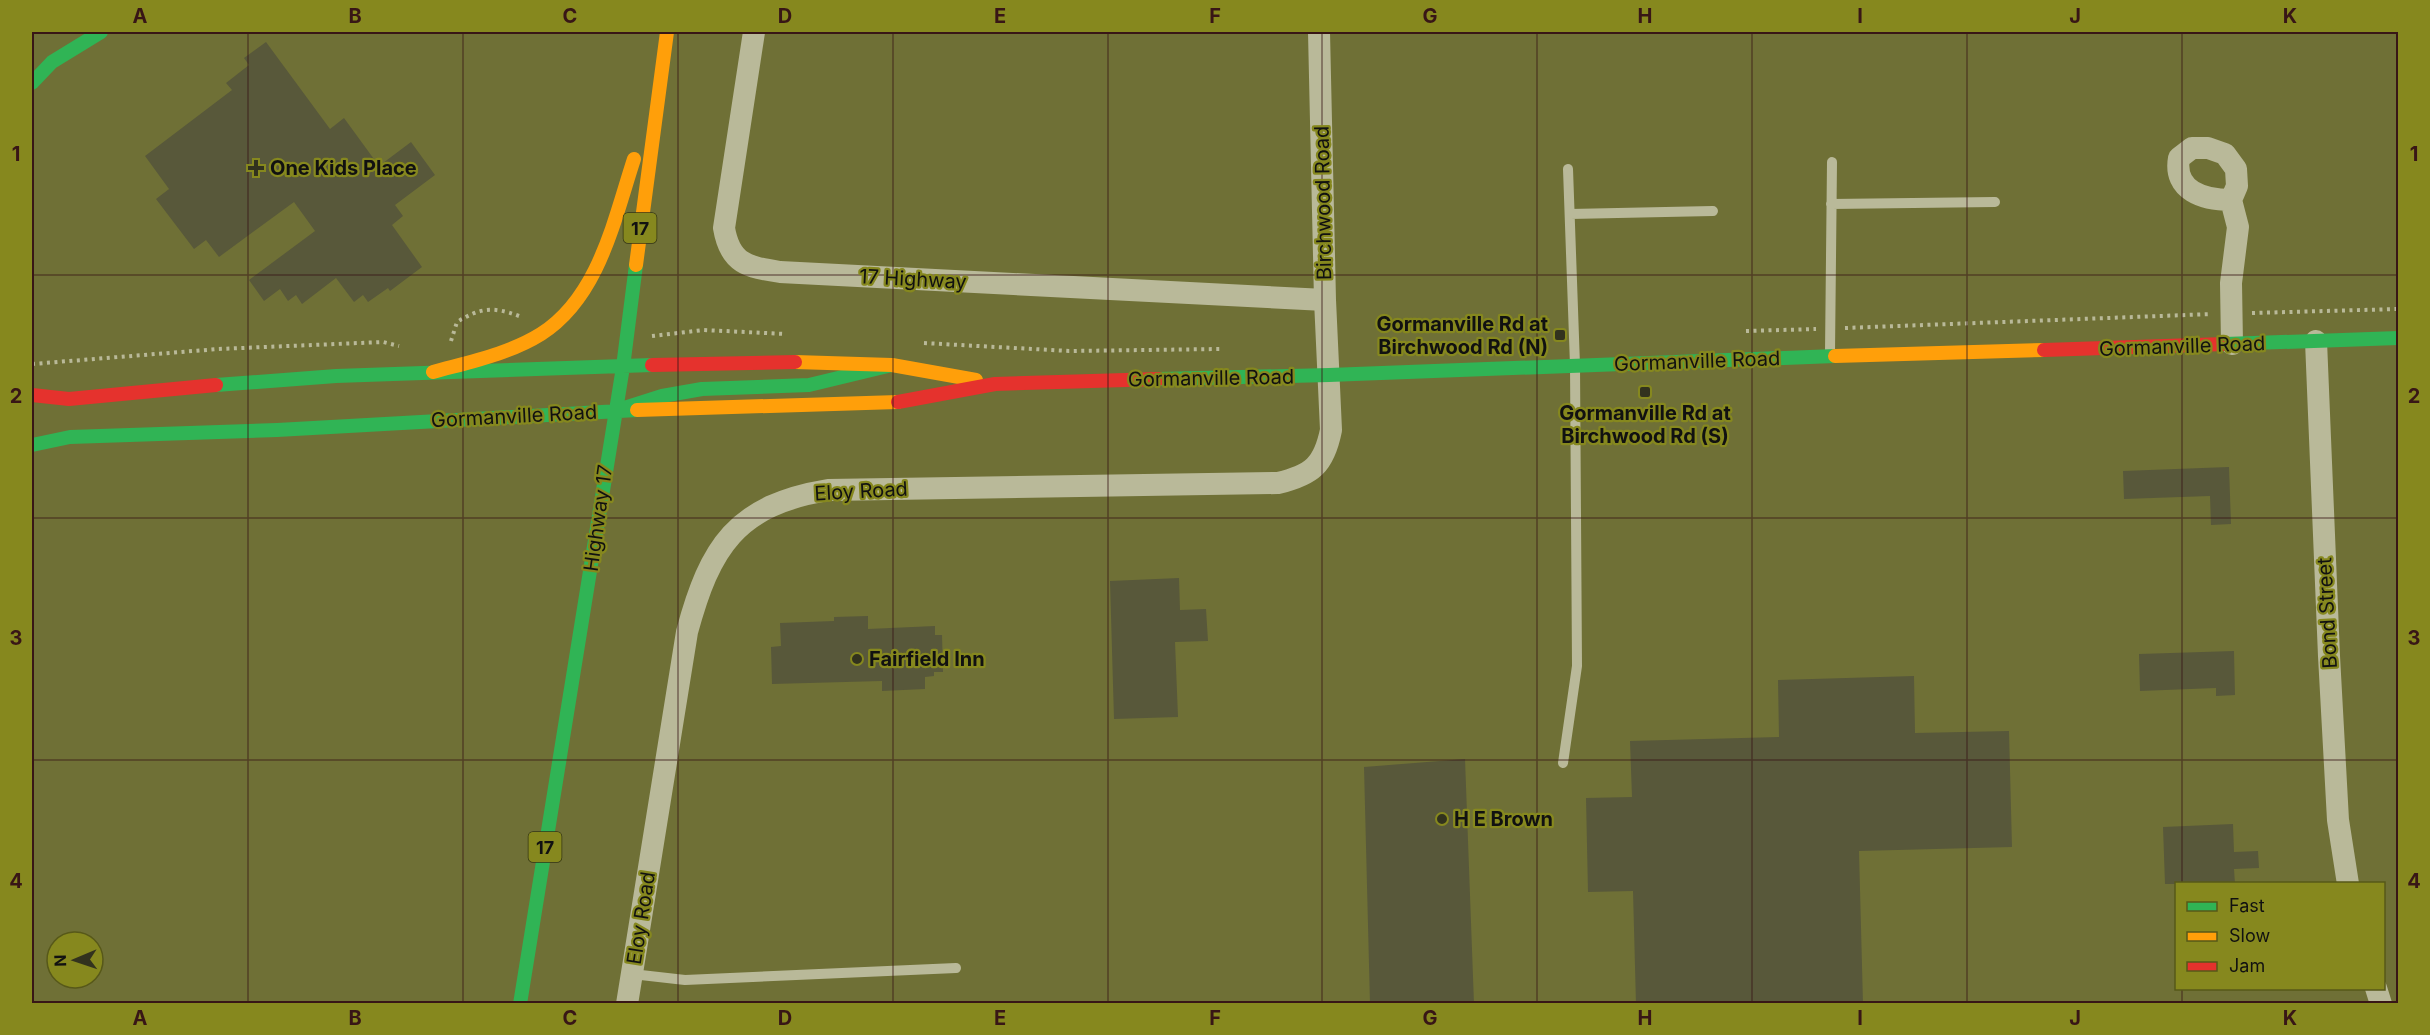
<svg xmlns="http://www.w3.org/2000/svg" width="2430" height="1035" viewBox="0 0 2430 1035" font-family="Inter,sans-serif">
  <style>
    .building { fill: #58583a }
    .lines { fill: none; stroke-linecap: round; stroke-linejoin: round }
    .path { stroke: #b9b999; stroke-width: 4; stroke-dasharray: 3 4.5; stroke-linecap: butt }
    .lane { stroke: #b9b999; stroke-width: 10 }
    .street { stroke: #b9b999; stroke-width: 22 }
    .fast { stroke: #30b455; stroke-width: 14 }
    .slow { stroke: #ff9f0a; stroke-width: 14 }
    .jam { stroke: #e5322d; stroke-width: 14 }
    .grid { fill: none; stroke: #381616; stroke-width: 1.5; stroke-opacity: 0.55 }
    .poi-dot { fill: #32321e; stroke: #86881e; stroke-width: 2 }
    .labels { text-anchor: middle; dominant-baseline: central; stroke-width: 4.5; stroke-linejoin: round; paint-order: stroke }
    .shield { fill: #86881e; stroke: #343515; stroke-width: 1.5 }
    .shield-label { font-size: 18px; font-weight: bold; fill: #111 }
    .poi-label { font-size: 20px; font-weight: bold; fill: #111; stroke: #86881e; text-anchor: start }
    .street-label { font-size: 20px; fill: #111; stroke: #86881e }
    .neatline { fill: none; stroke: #381616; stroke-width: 2 }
    .grid-label { font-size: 20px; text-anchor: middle; font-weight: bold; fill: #381616 }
  </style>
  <rect width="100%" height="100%" fill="#6f7036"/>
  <path class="building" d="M 266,42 L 330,129 L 344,118 L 379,166 L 411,142 L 435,175 L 395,205 L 403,216 L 392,225 L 422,267 L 390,291 L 388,288 L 368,302 L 363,295 L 354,302 L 336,278 L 302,304 L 296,295 L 288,301 L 280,289 L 264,301 L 249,280 L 315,231 L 294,202 L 219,257 L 206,240 L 194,249 L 156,199 L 169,189 L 145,156 L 232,90 L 226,83 L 249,65 L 244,58 Z
    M 2229,467 L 2231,524 L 2211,525 L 2210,496 L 2124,499 L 2123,471 Z
    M 1179,578 L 1180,610 L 1206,609 L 1208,641 L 1175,642 L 1178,717 L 1114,719 L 1110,581 Z
    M 868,616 L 868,629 L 935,626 L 935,635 L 942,635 L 943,672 L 934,672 L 934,676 L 925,677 L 925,689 L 882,691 L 882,681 L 772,684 L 771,647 L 781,646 L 780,623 L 834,621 L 834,617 Z
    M 2234,651 L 2235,695 L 2216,696 L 2216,688 L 2140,691 L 2139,654 Z
    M 1914,676 L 1915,733 L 2009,731 L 2012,847 L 1859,851 L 1863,1004 L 1636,1004 L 1633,891 L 1588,892 L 1586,798 L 1632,797 L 1630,741 L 1779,737 L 1778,680 Z
    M 1465,759 L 1474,1004 L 1370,1004 L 1364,767 Z
    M 2233,824 L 2234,852 L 2258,851 L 2259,868 L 2234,869 L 2235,884 L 2165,884 L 2163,827 Z"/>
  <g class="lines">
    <path class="path" d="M 2252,313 L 2398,309
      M 1845,328 L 2212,314
      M 1746,331 L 1816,329
      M 652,336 L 704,330 L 785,334
      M 451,341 L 457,322 C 480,308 492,306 519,316
      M 924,343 L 1069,351 L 1220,349
      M 32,364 L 218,349 L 383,342 L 399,346"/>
    <path class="lane" d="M 1831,204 L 1995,202
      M 1570,214 L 1713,211
      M 1830,353 L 1832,162
      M 1563,763 L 1577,666 L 1575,365 L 1568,169
      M 632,974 L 685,980 L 956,968"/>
    <path class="street" d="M 754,32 L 724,228 C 730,264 748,267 780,272 L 1325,300
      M 2231,200 C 2204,200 2173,191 2179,158 L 2192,148 L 2208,148 L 2225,154 L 2236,169 L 2237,186 L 2231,200 L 2238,227 L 2231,283 L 2232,344
      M 2316,341 L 2329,656 L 2338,820 L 2348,884
      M 2376,988 L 2381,1004
      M 627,1004 L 687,632 C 710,547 736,505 828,490 L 1278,483 C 1312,475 1324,465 1331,430 L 1325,300 L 1319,32"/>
    <path class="fast" d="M 32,83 L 52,62 L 101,32
      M 2225,344 L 2398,338
      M 1159,379 L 1329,375 L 1835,356
      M 216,385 L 336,376 L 652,365
      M 615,411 L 662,396 L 702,389 L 809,385 L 892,365
      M 32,445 L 70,437 L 277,430 L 637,410
      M 520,1004 L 623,367 L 636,265"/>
    <path class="slow" d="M 636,265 L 667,32
      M 1835,356 L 2044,350
      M 795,362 L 892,365 L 976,380
      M 433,372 C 469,362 509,354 541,334 C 599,297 614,220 634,159
      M 637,410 L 898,402"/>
    <path class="jam" d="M 2044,350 L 2225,344
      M 652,365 L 795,362
      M 32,395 L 69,399 L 216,385
      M 898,402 L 995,384 L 1159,379"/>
  </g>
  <path class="grid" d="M 248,32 L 248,1004M 463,32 L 463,1004M 678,32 L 678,1004M 893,32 L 893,1004M 1108,32 L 1108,1004M 1322,32 L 1322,1004M 1537,32 L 1537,1004M 1752,32 L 1752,1004M 1967,32 L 1967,1004M 2182,32 L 2182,884M 32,275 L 2398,275M 32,518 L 2398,518M 32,760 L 2398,760M 2182,988 L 2182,1004"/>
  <g class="poi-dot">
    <path d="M253 159h6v6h6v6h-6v6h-6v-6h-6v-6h6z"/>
    <rect x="1554" y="329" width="12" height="12" rx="3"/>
    <rect x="1639" y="386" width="12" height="12" rx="3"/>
    <circle cx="857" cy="659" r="6"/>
    <circle cx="1442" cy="819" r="6"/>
  </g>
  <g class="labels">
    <g class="shield">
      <rect x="623.5" y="213" width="33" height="30" rx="4.5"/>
      <rect x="528.5" y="832" width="33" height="30" rx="4.5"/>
    </g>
    <g class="shield-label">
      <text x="640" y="228">17</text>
      <text x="545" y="847">17</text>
    </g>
    <g class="poi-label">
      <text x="270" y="168">One Kids Place</text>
      <text x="1548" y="324" text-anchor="end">Gormanville Rd at<tspan x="1548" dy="23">Birchwood Rd (N)</tspan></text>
      <text x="1645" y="413" text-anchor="middle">Gormanville Rd at<tspan x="1645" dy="23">Birchwood Rd (S)</tspan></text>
      <text x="869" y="659">Fairfield Inn</text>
      <text x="1454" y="819">H E Brown</text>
    </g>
    <g class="street-label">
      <text transform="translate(1323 203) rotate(-91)">Birchwood Road</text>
      <text transform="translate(913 279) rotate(3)">17 Highway</text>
      <text transform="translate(2182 346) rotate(-2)">Gormanville Road</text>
      <text transform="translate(1697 361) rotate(-2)">Gormanville Road</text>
      <text transform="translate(1211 378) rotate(-1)">Gormanville Road</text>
      <text transform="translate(514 416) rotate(-3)">Gormanville Road</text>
      <text transform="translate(861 491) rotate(-3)">Eloy Road</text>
      <text transform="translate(598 518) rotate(-82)">Highway 17</text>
      <text transform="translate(2327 613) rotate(-93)">Bond Street</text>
      <text transform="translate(641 918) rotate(-81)">Eloy Road</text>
    </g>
  </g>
  <rect width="2430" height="1035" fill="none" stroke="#86881e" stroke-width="66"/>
  <rect x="2175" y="882" width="210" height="108" fill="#86881e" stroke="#575819" stroke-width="1.5"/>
  <rect x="2187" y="902" width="30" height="9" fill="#30b455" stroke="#575819" stroke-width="1.5"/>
  <text x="2229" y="912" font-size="18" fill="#111111">Fast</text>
  <rect x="2187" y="932" width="30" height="9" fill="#ff9f0a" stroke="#575819" stroke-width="1.5"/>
  <text x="2229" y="942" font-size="18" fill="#111111">Slow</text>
  <rect x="2187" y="962" width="30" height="9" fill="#e5322d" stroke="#575819" stroke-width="1.5"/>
  <text x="2229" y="972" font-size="18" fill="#111111">Jam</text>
  <g transform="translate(75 960) rotate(268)"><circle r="28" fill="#86881e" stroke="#575819" stroke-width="1.5"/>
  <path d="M0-4.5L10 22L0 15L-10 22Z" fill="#32321e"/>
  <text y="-9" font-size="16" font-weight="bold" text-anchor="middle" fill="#111111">N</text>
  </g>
  <rect x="33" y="33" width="2364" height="969" class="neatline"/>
  <g class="grid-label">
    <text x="140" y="23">A</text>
    <text x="355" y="23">B</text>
    <text x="570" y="23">C</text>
    <text x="785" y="23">D</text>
    <text x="1000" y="23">E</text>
    <text x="1215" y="23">F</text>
    <text x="1430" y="23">G</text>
    <text x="1645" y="23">H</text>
    <text x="1860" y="23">I</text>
    <text x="2075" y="23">J</text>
    <text x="2290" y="23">K</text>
    <text x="16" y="161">1</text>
    <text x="2414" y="161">1</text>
    <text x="16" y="403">2</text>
    <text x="2414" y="403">2</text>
    <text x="16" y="645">3</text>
    <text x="2414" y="645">3</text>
    <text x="16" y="888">4</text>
    <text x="2414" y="888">4</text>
    <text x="140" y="1025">A</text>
    <text x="355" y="1025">B</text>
    <text x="570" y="1025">C</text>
    <text x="785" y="1025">D</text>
    <text x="1000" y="1025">E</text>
    <text x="1215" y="1025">F</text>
    <text x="1430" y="1025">G</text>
    <text x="1645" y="1025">H</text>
    <text x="1860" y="1025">I</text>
    <text x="2075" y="1025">J</text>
    <text x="2290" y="1025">K</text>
  </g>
</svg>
